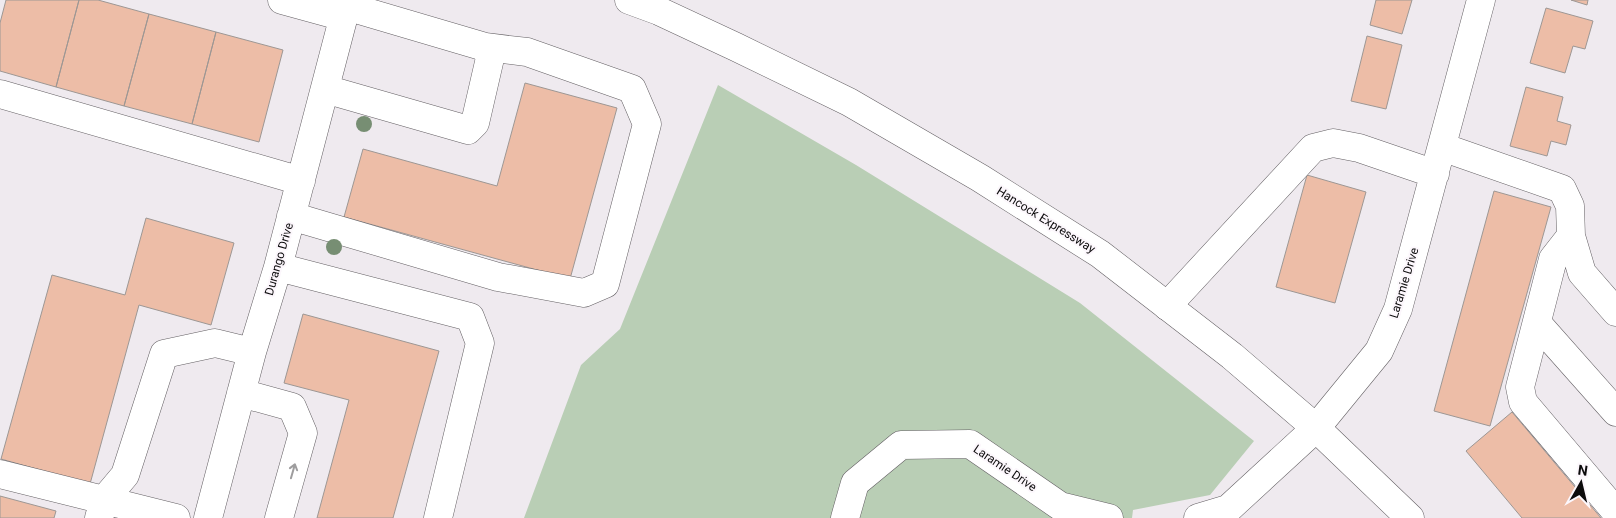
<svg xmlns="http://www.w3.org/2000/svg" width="1616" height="518" viewBox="0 0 1616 518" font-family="Roboto,sans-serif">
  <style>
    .green { fill: #b9ceb5 }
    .building { fill: #edbda7; stroke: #9d9794 }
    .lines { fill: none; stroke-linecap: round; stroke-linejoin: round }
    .minor-casing { stroke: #646064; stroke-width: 29 }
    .major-casing { stroke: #646064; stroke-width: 29 }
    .minor { stroke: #fff; stroke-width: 28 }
    .major { stroke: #fff; stroke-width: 28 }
    .tree { fill: #778e73 }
    .oneway { stroke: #9e9d9e }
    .labels { text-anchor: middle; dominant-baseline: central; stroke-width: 4; stroke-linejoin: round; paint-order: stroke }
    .street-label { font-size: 12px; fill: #0c0b0c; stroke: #fcf7fc }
  </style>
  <rect width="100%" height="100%" fill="#efeaef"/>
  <path class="green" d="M 718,85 L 856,165 L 1080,303 L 1254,441 L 1210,495 L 1133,510 L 1132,518 L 524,518 L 581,365 L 620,329 Z"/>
  <path class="building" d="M 6,0 L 79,0 L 56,87 L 0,71 L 0,23 Z
    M 79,0 L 98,0 L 149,14 L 124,106 L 56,87 Z
    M 1376,0 L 1412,0 L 1402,34 L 1370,25 Z
    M 1571,0 L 1588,0 L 1587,5 Z
    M 1546,8 L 1593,21 L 1585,49 L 1573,46 L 1565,73 L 1530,63 Z
    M 149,14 L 216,32 L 192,124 L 124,106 Z
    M 216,32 L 283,50 L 259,142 L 192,124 Z
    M 1367,36 L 1402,45 L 1386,109 L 1351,101 Z
    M 525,83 L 617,108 L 570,279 L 344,217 L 363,149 L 497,186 Z
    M 1526,87 L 1563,97 L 1557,121 L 1571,125 L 1566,145 L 1551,141 L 1547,156 L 1510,146 Z
    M 1307,175 L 1366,192 L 1335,303 L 1276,287 Z
    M 1494,191 L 1551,207 L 1490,426 L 1434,411 Z
    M 146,218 L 234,243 L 211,325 L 139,305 L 90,484 L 1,459 L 52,275 L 125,295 Z
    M 303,314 L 439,351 L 393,518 L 317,518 L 349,400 L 284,383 Z
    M 1512,412 L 1601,518 L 1522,518 L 1466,451 Z
    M 0,496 L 56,511 L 54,518 L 0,518 Z"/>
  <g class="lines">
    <g class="minor-casing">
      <path id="minor" d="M 282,0 L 344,17
        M 325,89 L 468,130 L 475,123 L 490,58 L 485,47 L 346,6
        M 0,94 L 301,181
        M 1442,147 L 1562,189 L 1570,206 L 1571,236 L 1582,273 L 1616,312
        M 291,216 L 498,277 L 584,293 L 605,284 L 647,124 L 632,89 L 527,52 L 485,47
        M 1571,236 L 1553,259 L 1520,387 L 1523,402 L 1616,512
        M 278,267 L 470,317 L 480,343 L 438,518
        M 1167,306 L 1313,148 L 1333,143 L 1359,148 L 1435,174
        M 1537,323 L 1616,412
        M 241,393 L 292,407 L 303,433 L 279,518
        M 0,474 L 176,518
        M 99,518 L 104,500 L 125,475 L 164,354 L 215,343 L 252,352
        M 208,518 L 252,352 L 278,267 L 348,0
        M 845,518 L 855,483 L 901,445 L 970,444 L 1060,506 L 1109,518
        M 1198,518 L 1228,509 L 1316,428 L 1379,351 L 1398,309 L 1481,0"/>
    </g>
    <g class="major-casing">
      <path id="major" d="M 629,0 L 659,11 L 736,47 L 849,102 L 980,178 L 1100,254 L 1232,356 L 1316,428 L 1410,518"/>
    </g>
    <use href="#minor" class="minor"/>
    <use href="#major" class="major"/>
  </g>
  <g class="tree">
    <circle cx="364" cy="124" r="8"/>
    <circle cx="334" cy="247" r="8"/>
  </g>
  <defs><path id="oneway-shaft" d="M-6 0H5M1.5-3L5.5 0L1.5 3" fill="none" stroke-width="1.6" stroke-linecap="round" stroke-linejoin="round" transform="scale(1.25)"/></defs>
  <use class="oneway" href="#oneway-shaft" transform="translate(293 471) rotate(-74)"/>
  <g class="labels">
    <g class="street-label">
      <text transform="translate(1046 220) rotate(32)">Hancock Expressway</text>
      <text transform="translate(279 259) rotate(-74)">Durango Drive</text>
      <text transform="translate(1404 283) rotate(-73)">Laramie Drive</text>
      <text transform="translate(1005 468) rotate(34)">Laramie Drive</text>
    </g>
  </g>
  <g transform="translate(1581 483) rotate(8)" stroke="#fcf7fc" stroke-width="4" paint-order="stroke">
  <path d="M0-4L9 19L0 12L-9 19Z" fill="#0c0b0c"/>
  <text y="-8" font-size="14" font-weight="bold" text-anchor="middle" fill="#0c0b0c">N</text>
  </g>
</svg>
